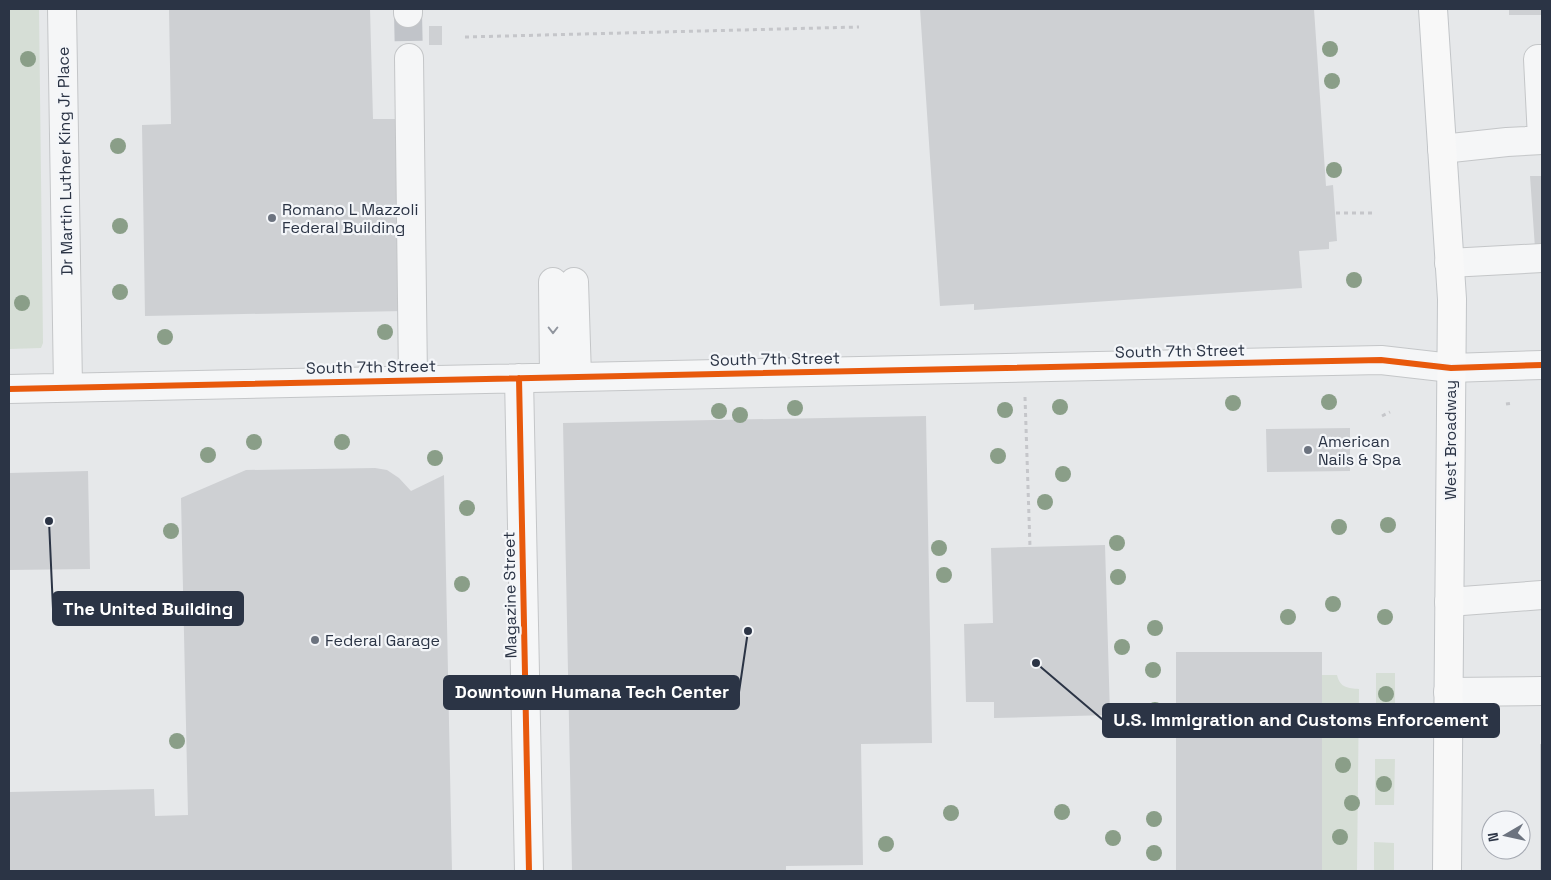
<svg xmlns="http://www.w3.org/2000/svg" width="1551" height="880" viewBox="0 0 1551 880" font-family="'Space Grotesk',sans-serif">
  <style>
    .green { fill: #d6ded6 }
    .building { fill: #ced0d3 }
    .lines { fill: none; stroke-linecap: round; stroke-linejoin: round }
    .minor-tunnel { stroke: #c1c4c9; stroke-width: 28; stroke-dasharray: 28 14; stroke-linecap: butt }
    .minor-casing { stroke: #c4c6c8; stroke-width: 30 }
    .major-casing { stroke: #c2c5c8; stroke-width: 30 }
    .path { stroke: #c5c6ca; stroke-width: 3; stroke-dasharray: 4 4; stroke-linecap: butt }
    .minor { stroke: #f5f6f7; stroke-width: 28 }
    .major { stroke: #f8f8f8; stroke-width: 28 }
    .cycleway-casing { stroke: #f4f6f9; stroke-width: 9 }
    .cycleway { stroke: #e8590c; stroke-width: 6 }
    .tree { fill: #8a9e88 }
    .oneway { stroke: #90959e }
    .poi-dot { fill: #6c737f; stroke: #f4f6f9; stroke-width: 2 }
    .labels { text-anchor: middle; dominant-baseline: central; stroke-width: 4.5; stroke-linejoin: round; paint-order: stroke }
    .street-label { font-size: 16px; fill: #2b3445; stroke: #f4f6f9 }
    .poi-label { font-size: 16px; fill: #2b3445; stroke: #f4f6f9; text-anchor: start }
    .leader { fill: none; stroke: #2b3445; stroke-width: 2 }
    .callout-dot { fill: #2b3445; stroke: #f4f6f9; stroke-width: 2 }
    .callout { fill: #2b3445; stroke: #2b3445; stroke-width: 2 }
    .callout-label { font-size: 18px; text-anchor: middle; font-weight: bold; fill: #fff }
  </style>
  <rect width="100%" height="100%" fill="#e6e8ea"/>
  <path class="green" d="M 9,9 L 39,9 L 43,343 L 41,348 L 9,349 Z
    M 1376,673 L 1395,673 L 1395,717 L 1376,717 Z
    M 1322,675 L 1337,675 C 1340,688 1348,688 1359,689 L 1357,871 L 1322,871 Z
    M 1375,759 L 1395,759 L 1394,805 L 1375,805 Z
    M 1374,842 L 1394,843 L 1394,871 L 1374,871 Z"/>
  <path class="building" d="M 169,9 L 370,9 L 373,119 L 399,119 L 404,311 L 145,316 L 142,125 L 171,124 Z
    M 920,9 L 1314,9 L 1326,186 L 1333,185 L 1337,241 L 1329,242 L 1329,249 L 1299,251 L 1302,288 L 974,310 L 974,304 L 940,306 Z
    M 1509,9 L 1542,9 L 1542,15 L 1509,15 Z
    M 429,26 L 442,26 L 442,45 L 429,45 Z
    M 1530,176 L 1542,176 L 1542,247 L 1535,248 Z
    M 926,416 L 932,743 L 861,744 L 863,865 L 786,866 L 786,871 L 572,871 L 563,423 Z
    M 1350,428 L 1350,471 L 1267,472 L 1266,429 Z
    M 375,468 L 387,470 L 399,478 L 411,491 L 444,475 L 452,871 L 9,871 L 9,792 L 154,789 L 155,816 L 188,815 L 181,498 L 246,470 Z
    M 88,471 L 90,569 L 9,570 L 9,473 Z
    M 1105,545 L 1110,715 L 994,718 L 994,702 L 966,702 L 964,624 L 993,623 L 991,548 Z
    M 1176,652 L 1322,652 L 1322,871 L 1176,871 Z
    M 1540,744 L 1542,744 L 1542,871 L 1540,871 Z"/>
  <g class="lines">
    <path class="minor-tunnel" d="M 408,13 L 409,58"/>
    <g class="minor-casing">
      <path id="minor" d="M 62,9 L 68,387
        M 408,9 L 408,13
        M 409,58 L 413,380
        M 1542,59 L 1538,59 L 1542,138
        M 1442,149 L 1507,142 L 1542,140
        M 1449,263 L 1542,258
        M 553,282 L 554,377
        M 574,282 L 577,377
        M 519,378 L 529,871
        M 9,389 L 1381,360 L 1451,368 L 1542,365
        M 1449,602 L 1542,595
        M 1448,692 L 1542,691"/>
    </g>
    <g class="major-casing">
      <path id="major" d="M 1433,9 L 1452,299 L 1447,871"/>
    </g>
    <path class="path" d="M 465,37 L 859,27
      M 1336,213 L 1374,213
      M 1025,397 L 1030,547
      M 1506,404 L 1513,403
      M 1382,416 L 1390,412"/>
    <use href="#minor" class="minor"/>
    <use href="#major" class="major"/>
    <g class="cycleway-casing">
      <path id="cycleway" d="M 519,378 L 529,871
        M 9,389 L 1381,360 L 1451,368 L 1542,365"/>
    </g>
    <use href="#cycleway" class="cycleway"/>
  </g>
  <g class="tree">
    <circle cx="1330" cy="49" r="8"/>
    <circle cx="28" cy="59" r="8"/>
    <circle cx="1332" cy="81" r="8"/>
    <circle cx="118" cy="146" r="8"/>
    <circle cx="1334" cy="170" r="8"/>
    <circle cx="120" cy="226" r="8"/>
    <circle cx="1354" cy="280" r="8"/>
    <circle cx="120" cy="292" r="8"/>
    <circle cx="22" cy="303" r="8"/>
    <circle cx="385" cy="332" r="8"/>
    <circle cx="165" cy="337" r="8"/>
    <circle cx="1329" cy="402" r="8"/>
    <circle cx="1233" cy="403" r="8"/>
    <circle cx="1060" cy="407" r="8"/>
    <circle cx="795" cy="408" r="8"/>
    <circle cx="1005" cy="410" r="8"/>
    <circle cx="719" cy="411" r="8"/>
    <circle cx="740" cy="415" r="8"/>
    <circle cx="254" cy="442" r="8"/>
    <circle cx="342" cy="442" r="8"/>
    <circle cx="208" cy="455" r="8"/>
    <circle cx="998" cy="456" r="8"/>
    <circle cx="435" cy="458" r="8"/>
    <circle cx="1063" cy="474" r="8"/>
    <circle cx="1045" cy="502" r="8"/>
    <circle cx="467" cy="508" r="8"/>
    <circle cx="1388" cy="525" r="8"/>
    <circle cx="1339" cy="527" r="8"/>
    <circle cx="171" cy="531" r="8"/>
    <circle cx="1117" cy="543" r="8"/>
    <circle cx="939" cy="548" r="8"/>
    <circle cx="944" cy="575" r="8"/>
    <circle cx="1118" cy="577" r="8"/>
    <circle cx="462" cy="584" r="8"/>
    <circle cx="1333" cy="604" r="8"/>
    <circle cx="1288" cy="617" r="8"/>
    <circle cx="1385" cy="617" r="8"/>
    <circle cx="1155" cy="628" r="8"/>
    <circle cx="1122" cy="647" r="8"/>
    <circle cx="1153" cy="670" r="8"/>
    <circle cx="1386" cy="694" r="8"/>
    <circle cx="1155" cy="710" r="8"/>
    <circle cx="177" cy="741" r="8"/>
    <circle cx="1343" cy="765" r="8"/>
    <circle cx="1384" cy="784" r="8"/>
    <circle cx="1352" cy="803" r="8"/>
    <circle cx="1062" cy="812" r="8"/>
    <circle cx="951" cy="813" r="8"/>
    <circle cx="1154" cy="819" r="8"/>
    <circle cx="1340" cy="837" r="8"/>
    <circle cx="1113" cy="838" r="8"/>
    <circle cx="886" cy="844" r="8"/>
    <circle cx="1154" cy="853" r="8"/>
  </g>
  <defs><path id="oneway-chevron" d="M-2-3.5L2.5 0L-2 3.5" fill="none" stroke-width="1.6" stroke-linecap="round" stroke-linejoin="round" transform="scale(1.25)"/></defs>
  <use class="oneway" href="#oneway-chevron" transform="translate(553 330) rotate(90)"/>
  <g class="poi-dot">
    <circle cx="272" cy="218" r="5"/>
    <circle cx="1308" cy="450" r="5"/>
    <circle cx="315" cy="640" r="5"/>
  </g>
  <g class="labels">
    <g class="street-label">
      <text transform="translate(65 161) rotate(-91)">Dr Martin Luther King Jr Place</text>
      <text transform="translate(1180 351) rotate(-1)">South 7th Street</text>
      <text transform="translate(775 359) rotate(-1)">South 7th Street</text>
      <text transform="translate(371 367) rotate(-1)">South 7th Street</text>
      <text transform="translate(1450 440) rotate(-90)">West Broadway</text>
      <text transform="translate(510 595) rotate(-91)">Magazine Street</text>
    </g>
    <g class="poi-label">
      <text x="282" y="209">Romano L Mazzoli<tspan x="282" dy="18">Federal Building</tspan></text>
      <text x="1318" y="441">American<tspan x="1318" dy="18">Nails &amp; Spa</tspan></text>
      <text x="325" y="640">Federal Garage</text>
    </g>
  </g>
  <path class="leader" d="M49 521L53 609M748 631L739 692M1036 663L1103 720"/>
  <g class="callout-dot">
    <circle cx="49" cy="521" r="5"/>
    <circle cx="748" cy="631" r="5"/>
    <circle cx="1036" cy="663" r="5"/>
  </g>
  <g class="callout">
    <rect x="53" y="592" width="190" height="33" rx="5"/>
    <rect x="444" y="676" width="295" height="33" rx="5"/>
    <rect x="1103" y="704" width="396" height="33" rx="5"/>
  </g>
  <g class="callout-label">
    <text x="148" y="615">The United Building</text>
    <text x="592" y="698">Downtown Humana Tech Center</text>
    <text x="1301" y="726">U.S. Immigration and Customs Enforcement</text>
  </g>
  <rect width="1551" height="880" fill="none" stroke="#2b3445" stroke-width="20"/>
  <g transform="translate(1506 835) rotate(261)"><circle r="24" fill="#f4f6f9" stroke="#a4a8b1"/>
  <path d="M0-4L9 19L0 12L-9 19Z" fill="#6c737f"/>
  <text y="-8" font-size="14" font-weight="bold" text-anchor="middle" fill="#2b3445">N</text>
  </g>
</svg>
